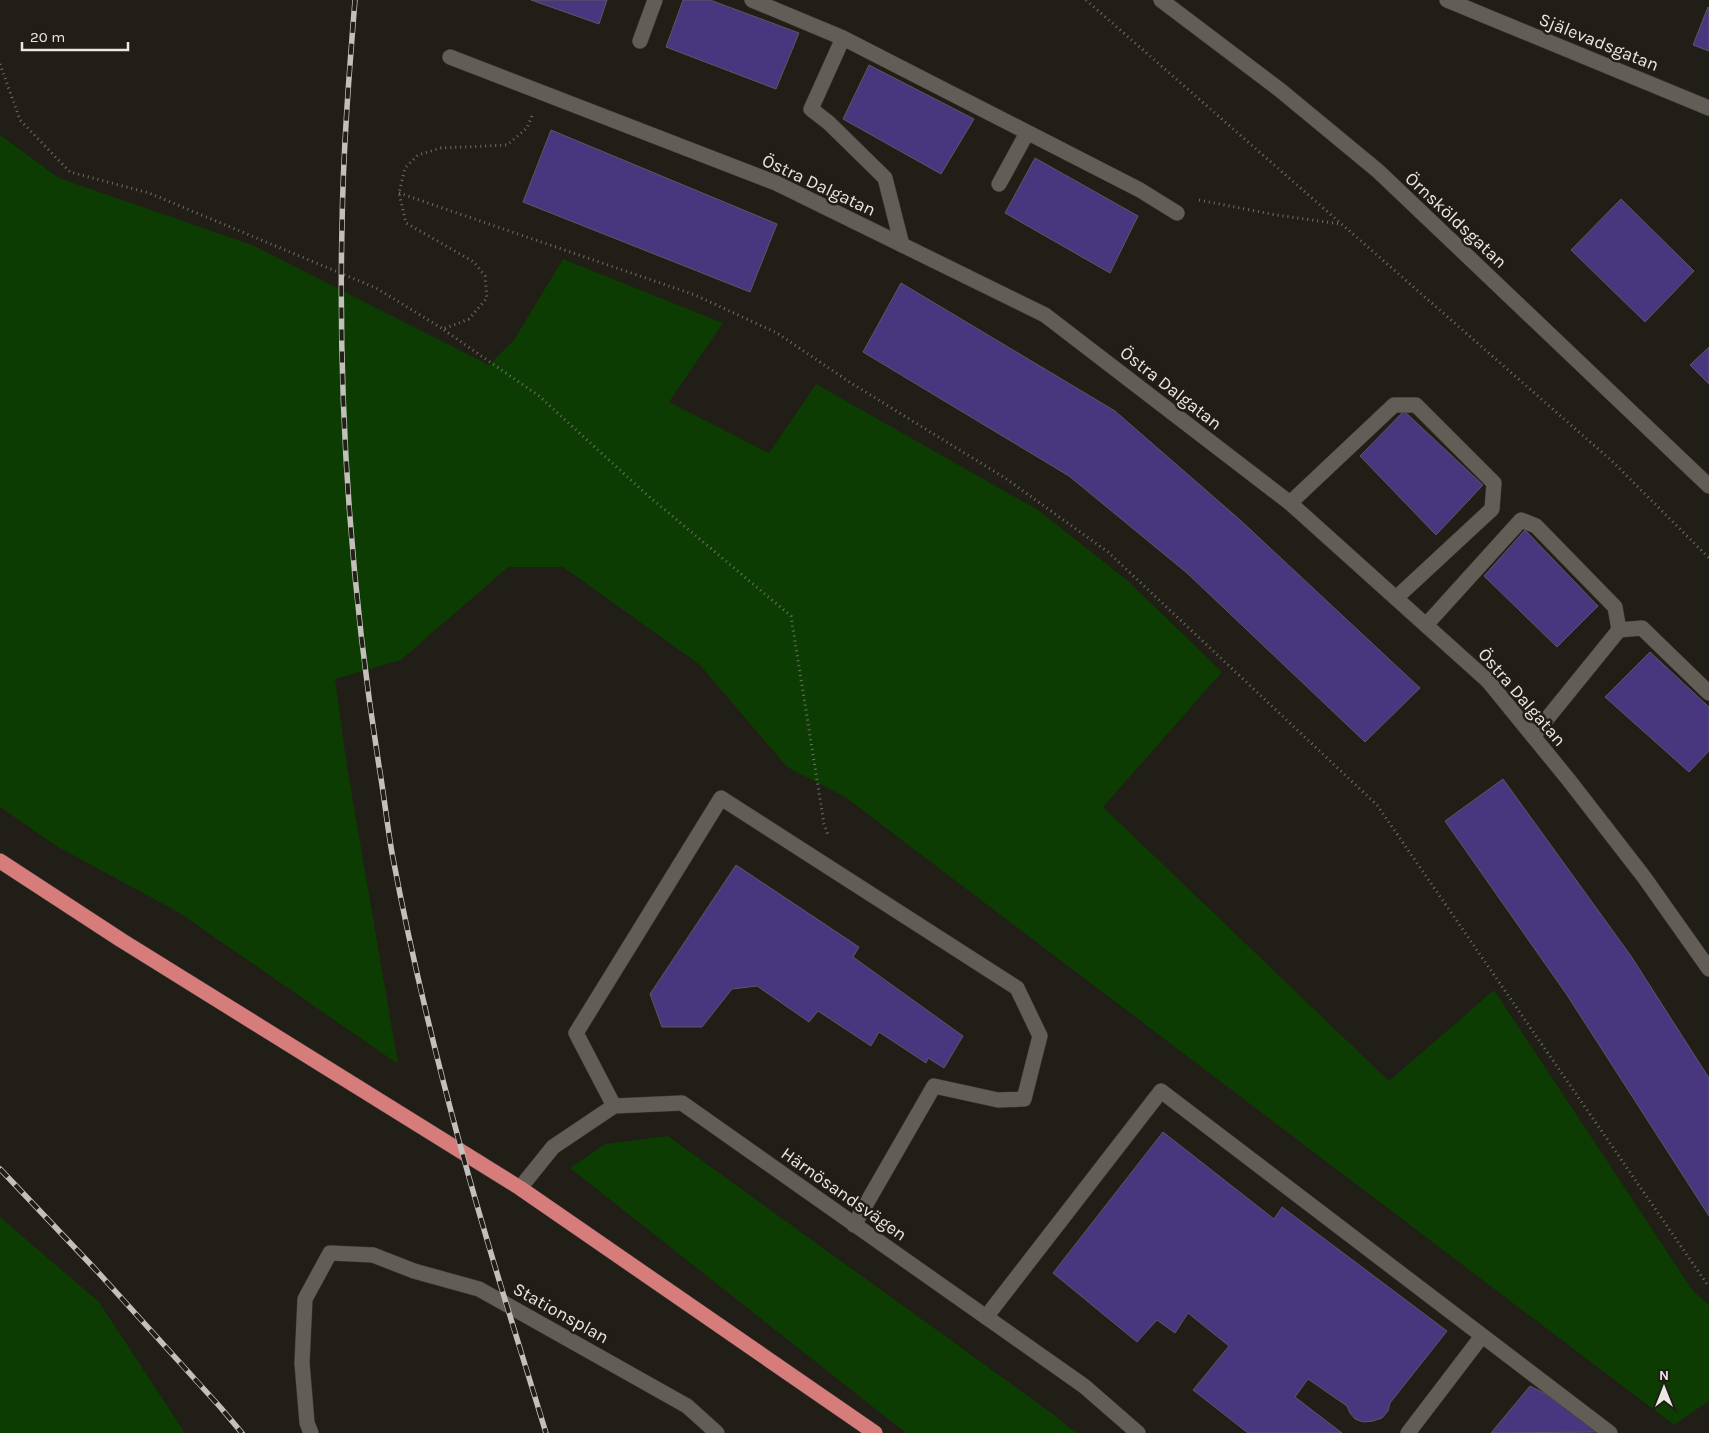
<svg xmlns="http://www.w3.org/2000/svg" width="1709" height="1433" viewBox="0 0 1709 1433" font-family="Karla,sans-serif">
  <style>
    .green { fill: #0d3c02 }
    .building { fill: #48367e; stroke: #5a5961 }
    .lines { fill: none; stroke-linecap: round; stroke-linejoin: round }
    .lane-casing { stroke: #3c3835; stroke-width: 16 }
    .street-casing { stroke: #3c3835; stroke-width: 16 }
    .secondary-casing { stroke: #3c3835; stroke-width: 16 }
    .highway-casing { stroke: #3c3835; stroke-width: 16 }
    .path { stroke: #736f6a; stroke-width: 3; stroke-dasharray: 1 4; stroke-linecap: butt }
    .lane { stroke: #625d56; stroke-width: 15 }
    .street { stroke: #625d56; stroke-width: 15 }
    .secondary { stroke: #625d56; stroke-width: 15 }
    .highway { stroke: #d67c7a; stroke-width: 15 }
    .rail-casing { stroke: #c3c0bc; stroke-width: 5.5 }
    .rail { stroke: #211d17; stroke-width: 4; stroke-dasharray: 11; stroke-linecap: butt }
    .labels { text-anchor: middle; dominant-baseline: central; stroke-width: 5; stroke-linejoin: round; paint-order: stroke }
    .street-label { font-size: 18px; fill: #ebe8e4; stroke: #211d17 }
  </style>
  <rect width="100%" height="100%" fill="#211d17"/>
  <path class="green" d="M 0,135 L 59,178 L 252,245 L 489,365 L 514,340 L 563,259 L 723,323 L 669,402 L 769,453 L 816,384 L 1038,510 L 1128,581 L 1222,672 L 1103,807 L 1389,1081 L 1494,990 L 1693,1291 L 1709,1305 L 1709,1401 L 1674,1425 L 845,797 L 787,767 L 700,665 L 563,567 L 508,567 L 401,660 L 335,679 L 347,766 L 398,1064 L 178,912 L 58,847 L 0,807 Z
    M 668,1136 L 1057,1417 L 1076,1433 L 906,1433 L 570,1168 L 605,1144 Z
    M 0,1217 L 99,1302 L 185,1433 L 0,1433 Z"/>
  <path class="building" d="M 531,0 L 607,0 L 599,24 Z
    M 683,0 L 710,0 L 799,33 L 776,89 L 666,47 Z
    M 1708,7 L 1709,8 L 1709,51 L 1693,45 Z
    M 869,65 L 974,119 L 941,174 L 843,119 Z
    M 551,130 L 777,224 L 750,292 L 523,202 Z
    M 1035,158 L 1138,216 L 1110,273 L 1005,213 Z
    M 1621,199 L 1694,271 L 1645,322 L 1571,250 Z
    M 901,283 L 1115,411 L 1239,519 L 1420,688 L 1365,742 L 1187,573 L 1069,476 L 863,352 Z
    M 1709,347 L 1709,384 L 1690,365 Z
    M 1404,411 L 1483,485 L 1436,535 L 1360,456 Z
    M 1525,530 L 1598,606 L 1557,647 L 1484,576 Z
    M 1650,652 L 1709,707 L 1709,751 L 1689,772 L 1605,697 Z
    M 1503,779 L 1631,956 L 1709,1078 L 1709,1216 L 1567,995 L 1445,821 Z
    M 736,865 L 859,947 L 853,957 L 963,1036 L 944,1068 L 928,1058 L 926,1063 L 879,1032 L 871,1046 L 818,1011 L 809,1022 L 757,986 L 732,989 L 702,1027 L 662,1027 L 650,994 Z
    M 1163,1132 L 1274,1219 L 1282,1207 L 1447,1331 L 1390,1403 L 1388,1411 L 1382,1418 L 1373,1421 L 1363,1422 L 1355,1419 L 1350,1413 L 1347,1406 L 1308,1379 L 1295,1397 L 1342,1433 L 1248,1433 L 1193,1390 L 1229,1346 L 1188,1313 L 1175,1333 L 1157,1320 L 1137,1342 L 1053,1273 Z
    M 1530,1386 L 1544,1393 L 1598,1432 L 1491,1433 Z"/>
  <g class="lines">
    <g class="lane-casing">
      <path id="lane" d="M 752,0 L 843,38 L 811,109 L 829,123 L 885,178 L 902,245
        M 843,38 L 1140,190 L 1177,213
        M 640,41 L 655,0
        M 999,184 L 1027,133
        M 1290,503 L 1394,405 L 1416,405 L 1494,483 L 1492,509 L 1396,598
        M 1426,625 L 1521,520 L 1536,526 L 1615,607 L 1619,630 L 1533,736
        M 1619,630 L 1642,628 L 1709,693
        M 614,1106 L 576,1033 L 721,798 L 1017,988 L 1040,1036 L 1024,1099 L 998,1100 L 934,1086 L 854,1225
        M 986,1317 L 1161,1091 L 1610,1433
        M 1408,1433 L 1482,1336"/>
    </g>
    <g class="street-casing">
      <path id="street" d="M 1447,0 L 1709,108
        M 450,57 L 776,183 L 1045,315 L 1290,503 L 1488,681 L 1568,779 L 1644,877 L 1709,969
        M 520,1188 L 553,1147 L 614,1106 L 682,1103 L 1084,1386 L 1138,1433
        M 311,1433 L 307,1423 L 302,1363 L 305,1299 L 330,1253 L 373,1255"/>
    </g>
    <g class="secondary-casing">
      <path id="secondary" d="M 1161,0 L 1280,90 L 1378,171 L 1709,486
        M 373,1255 L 414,1271 L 479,1289 L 687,1406 L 717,1433"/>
    </g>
    <g class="highway-casing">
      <path id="highway" d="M 0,861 L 121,940 L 520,1188 L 875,1433"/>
    </g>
    <path class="path" d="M 1086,0 L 1612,461 L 1709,558
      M 0,64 L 20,120 L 70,172 L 149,193 L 376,288 L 443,329 L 469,319 L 487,298 L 485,276 L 474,262 L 406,223 L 399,193 L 405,168 L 418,155 L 441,148 L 507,145 L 527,128 L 532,116
      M 399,193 L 695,295 L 777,333 L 851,383 L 1005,478 L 1108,552 L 1377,805 L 1709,1287
      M 1199,200 L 1276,215 L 1341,224
      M 444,330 L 539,396 L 645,493 L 791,616 L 824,824 L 828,835"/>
    <use href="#lane" class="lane"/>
    <use href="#street" class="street"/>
    <use href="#secondary" class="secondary"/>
    <use href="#highway" class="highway"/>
    <g class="rail-casing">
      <path id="rail" d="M 355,0 C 349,75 343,151 342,227 C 338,407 351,588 379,766 C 384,795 387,824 392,853 C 420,1002 459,1149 503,1293 C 517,1340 532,1386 546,1433
        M 0,1169 L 96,1270 L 221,1408 L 242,1433"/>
    </g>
    <use href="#rail" class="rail"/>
  </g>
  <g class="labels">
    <g class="street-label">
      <text transform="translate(1599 42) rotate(22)">Själevadsgatan</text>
      <text transform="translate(819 185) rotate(25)">Östra Dalgatan</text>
      <text transform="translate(1456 220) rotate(43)">Örnsköldsgatan</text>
      <text transform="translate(1171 388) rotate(38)">Östra Dalgatan</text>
      <text transform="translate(1522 697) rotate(49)">Östra Dalgatan</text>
      <text transform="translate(844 1194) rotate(35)">Härnösandsvägen</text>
      <text transform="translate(561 1313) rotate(29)">Stationsplan</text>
    </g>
  </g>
  <g transform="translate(1664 1388)" stroke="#211d17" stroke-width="4" paint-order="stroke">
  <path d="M0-4L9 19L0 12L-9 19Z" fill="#ebe8e4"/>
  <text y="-8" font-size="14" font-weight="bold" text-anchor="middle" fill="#ebe8e4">N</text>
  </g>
  <path d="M22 42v8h106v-8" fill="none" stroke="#ebe8e4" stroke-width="2.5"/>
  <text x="30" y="42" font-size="15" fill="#ebe8e4" stroke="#211d17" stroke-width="4" paint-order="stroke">20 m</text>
</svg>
